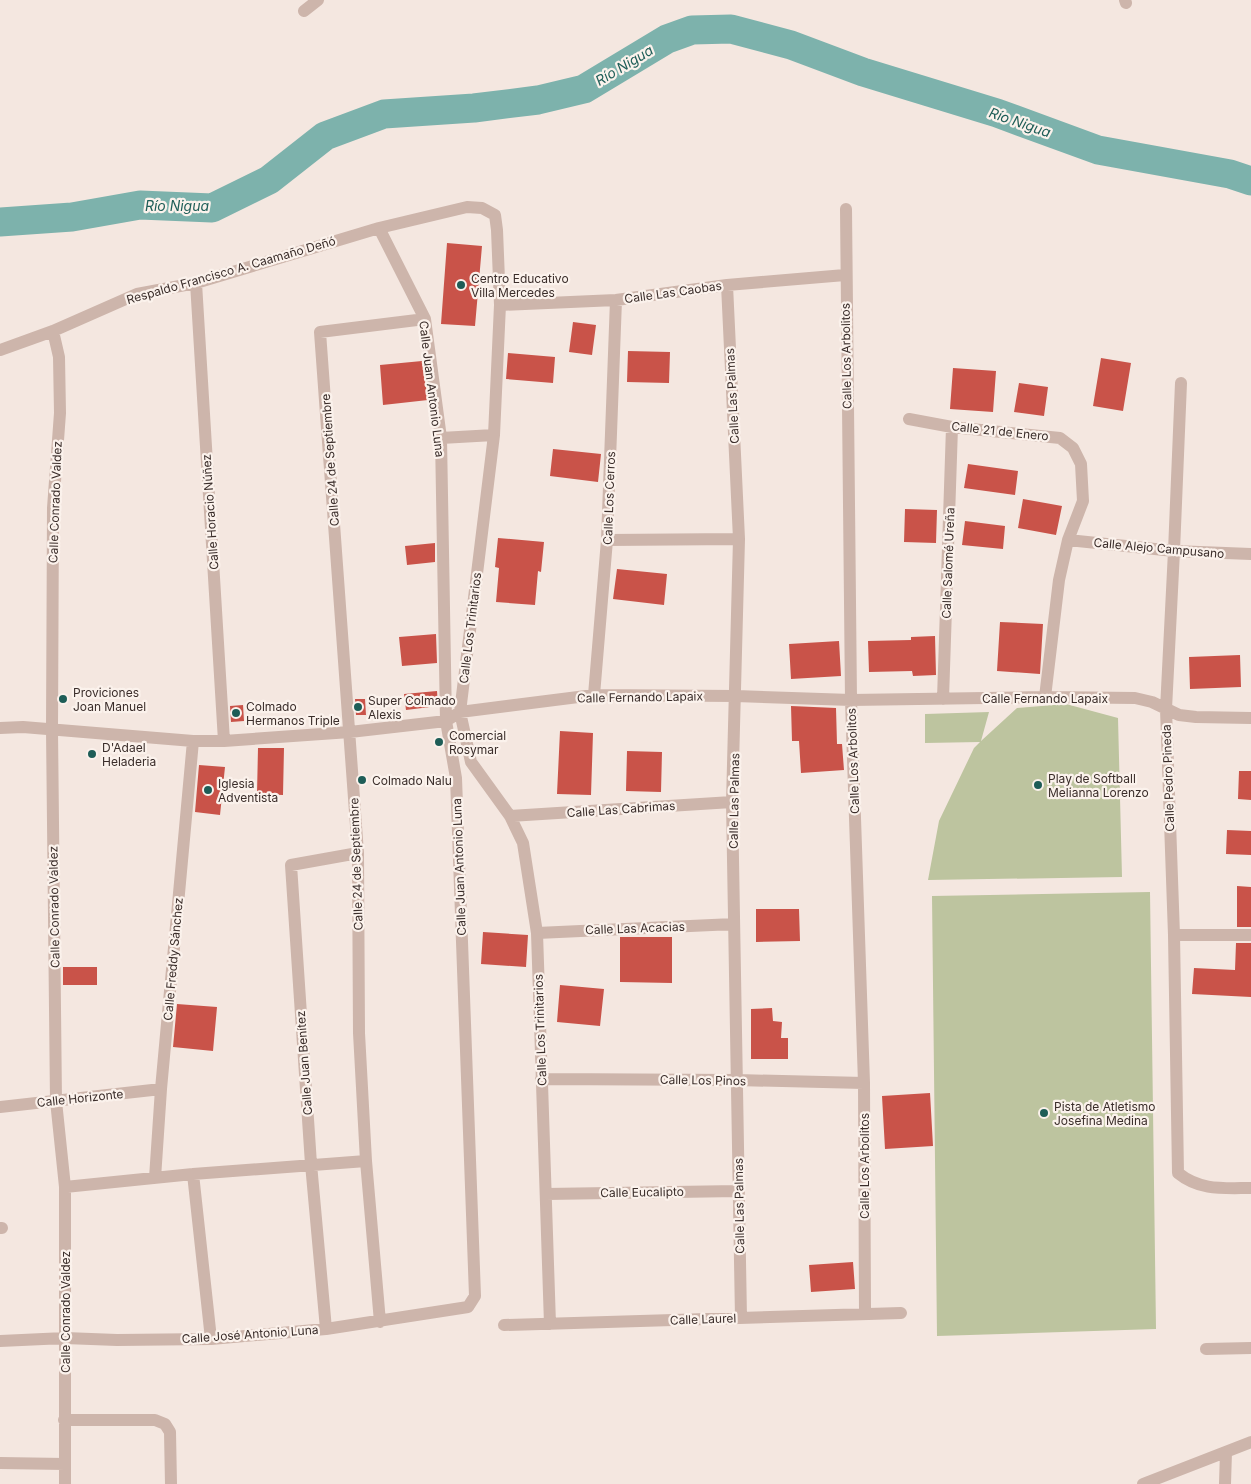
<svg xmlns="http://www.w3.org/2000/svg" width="1251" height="1484" viewBox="0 0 1251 1484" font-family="Inter,sans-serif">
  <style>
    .green { fill: #bdc49f }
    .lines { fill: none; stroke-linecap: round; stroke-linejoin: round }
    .river { stroke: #7db2ac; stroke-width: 29 }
    .building { fill: #c95349 }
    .street { stroke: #cdb5ab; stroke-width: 12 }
    .poi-dot { fill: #1e5d57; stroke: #fbf2ec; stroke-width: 2 }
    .labels { text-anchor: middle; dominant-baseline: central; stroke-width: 4.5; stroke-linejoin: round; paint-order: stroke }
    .street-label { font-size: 12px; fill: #3a2d2a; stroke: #fbf2ec }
    .poi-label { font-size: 12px; fill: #3a2d2a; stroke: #fbf2ec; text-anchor: start }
    .water-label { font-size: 14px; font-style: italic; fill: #1e5d57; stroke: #fbf2ec }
  </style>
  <rect width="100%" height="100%" fill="#f4e7e0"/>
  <path class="green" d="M 1066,704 L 1118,718 L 1122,877 L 928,880 L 939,821 L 974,748 L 980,742 L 925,743 L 925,714 L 989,712 L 981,741 L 1017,708 Z
    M 1150,892 L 1156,1329 L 937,1336 L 932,896 Z"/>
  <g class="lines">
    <path class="river" d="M 0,222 L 72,217 L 140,205 L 212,208 L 269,180 L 325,136 L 384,114 L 474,108 L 538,100 L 584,89 L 667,39 L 692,30 L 731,29 L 791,45 L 863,72 L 997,113 L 1098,150 L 1230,174 L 1251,181"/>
  </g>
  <path class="building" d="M 447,243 L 482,246 L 475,326 L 441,324 Z
    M 573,322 L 596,325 L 592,355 L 569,352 Z
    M 628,351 L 670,352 L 669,383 L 627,382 Z
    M 508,353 L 555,357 L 553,383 L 506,379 Z
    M 1101,358 L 1131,363 L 1123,411 L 1093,406 Z
    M 422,361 L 428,400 L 383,405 L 380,365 Z
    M 953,368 L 996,371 L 993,412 L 950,409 Z
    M 1019,383 L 1048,387 L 1044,416 L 1014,412 Z
    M 553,449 L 601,454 L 598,482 L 550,476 Z
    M 968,464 L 1018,471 L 1015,495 L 964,488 Z
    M 1023,499 L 1062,506 L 1056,535 L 1018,528 Z
    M 905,509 L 937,510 L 936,543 L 904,542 Z
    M 965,521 L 1005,526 L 1003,549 L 962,545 Z
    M 498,538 L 544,542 L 541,572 L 538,571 L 535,605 L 496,602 L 499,568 L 495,567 Z
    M 435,543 L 435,562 L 407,565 L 405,546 Z
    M 617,569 L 667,574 L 664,605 L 613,599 Z
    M 1000,622 L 1043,624 L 1040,674 L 997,671 Z
    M 436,634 L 437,663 L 402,666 L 399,637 Z
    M 935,636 L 936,675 L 913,676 L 912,671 L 869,672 L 868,641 L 911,640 L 911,637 Z
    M 839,641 L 841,676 L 791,679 L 789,644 Z
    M 1240,655 L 1241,687 L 1190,689 L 1189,657 Z
    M 437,691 L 438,706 L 406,710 L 404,694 Z
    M 355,699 L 365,699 L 366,715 L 356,715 Z
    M 243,705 L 244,721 L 231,722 L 230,706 Z
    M 791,706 L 836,708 L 837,744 L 842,744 L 844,770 L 801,773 L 799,741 L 792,741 Z
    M 560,731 L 593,733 L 591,795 L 557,794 Z
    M 258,748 L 284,748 L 283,795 L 257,794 Z
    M 627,751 L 662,752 L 661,792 L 626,791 Z
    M 199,765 L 225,767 L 220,815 L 195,812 Z
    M 1239,771 L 1251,771 L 1251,800 L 1238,799 Z
    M 1227,830 L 1251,831 L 1251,855 L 1226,854 Z
    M 1237,886 L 1251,887 L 1251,927 L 1237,927 Z
    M 756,909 L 799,909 L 800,941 L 756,942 Z
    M 483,932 L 528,935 L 526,967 L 481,964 Z
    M 620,937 L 672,937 L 672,983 L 620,982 Z
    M 1236,943 L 1251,943 L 1251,997 L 1192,994 L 1194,968 L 1235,970 Z
    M 63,967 L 97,967 L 97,985 L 63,985 Z
    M 560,985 L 604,989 L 600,1026 L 557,1022 Z
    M 177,1004 L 217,1007 L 213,1051 L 173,1047 Z
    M 772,1008 L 773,1021 L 782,1022 L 781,1038 L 788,1038 L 788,1059 L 751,1059 L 751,1009 Z
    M 930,1093 L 933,1146 L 885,1149 L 882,1096 Z
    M 853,1262 L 855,1289 L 811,1292 L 809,1265 Z"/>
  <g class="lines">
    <path class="street" d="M 1125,0 L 1126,3
      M 304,11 L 318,0
      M 846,209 L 851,700 L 864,1083 L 865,1314
      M 196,283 L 224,741
      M 727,285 L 739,539 L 732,802 L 741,1318
      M 500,305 L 616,300 L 727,285 L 845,275
      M 53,331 L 59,357 L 60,413 L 53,508 L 52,730 L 56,1101 L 65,1187 L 65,1484
      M 0,350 L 53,331 L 137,294 L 196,283 L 379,228 L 467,207 L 482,208 L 495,215 L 497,230 L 500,305 L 494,435 L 460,712 L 471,762 L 510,816 L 523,843 L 537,933 L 550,1324
      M 1181,383 L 1174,551 L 1166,709 L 1174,935 L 1178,1173 C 1200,1191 1224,1188 1251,1188
      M 909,419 L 952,427 L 1060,438 L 1073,448 L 1081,464 L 1083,501 L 1068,540 L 1059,580 L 1045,697
      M 441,438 L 494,435
      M 607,540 L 739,539
      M 1068,540 L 1174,551 L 1251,554
      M 594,695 L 607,540 L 616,300
      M 943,699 L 952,427
      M 0,728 L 23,727 L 193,741 L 224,741 L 350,732 L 446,721 L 460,712 L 594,695 L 736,696 L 851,700 L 1045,697 L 1135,698 L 1152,702 L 1179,715 L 1196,717 L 1251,718
      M 510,816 L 732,802
      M 537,933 L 734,924
      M 1174,935 L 1251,935
      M 541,1079 L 737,1080 L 864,1083
      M 0,1107 L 161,1089
      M 193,1174 L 211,1339
      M 155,1178 L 161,1089 L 193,741
      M 65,1187 L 193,1174 L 366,1161
      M 546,1194 L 738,1191
      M 0,1228 L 2,1228
      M 380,1322 L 366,1161 L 359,1033 L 358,853 L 320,332 L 425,319
      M 504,1325 L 901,1313
      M 326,1329 L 311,1164 L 291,865 L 358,853
      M 0,1341 L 65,1338 L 117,1340 L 211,1339 L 326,1329 L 468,1307 L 475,1296 L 456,778 L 446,721 L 441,438 L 425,319 L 379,228
      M 1206,1349 L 1251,1348
      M 64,1420 L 155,1420 L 165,1424 L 170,1432 L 171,1484
      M 0,1463 L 65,1464
      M 1143,1484 L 1251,1442
      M 1225,1484 L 1226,1452"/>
  </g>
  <g class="poi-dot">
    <circle cx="461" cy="285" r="5"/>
    <circle cx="63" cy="699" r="5"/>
    <circle cx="358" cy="707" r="5"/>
    <circle cx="236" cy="713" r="5"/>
    <circle cx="439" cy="742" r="5"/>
    <circle cx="92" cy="754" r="5"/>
    <circle cx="362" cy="780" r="5"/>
    <circle cx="1038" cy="785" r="5"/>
    <circle cx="208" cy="790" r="5"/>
    <circle cx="1044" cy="1113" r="5"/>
  </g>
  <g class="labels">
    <g class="street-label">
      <text transform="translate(231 270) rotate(-16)">Respaldo Francisco A. Caamaño Deñó</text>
      <text transform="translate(673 292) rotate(-8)">Calle Las Caobas</text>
      <text transform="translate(846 356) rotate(-91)">Calle Los Arbolitos</text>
      <text transform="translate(432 389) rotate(83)">Calle Juan Antonio Luna</text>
      <text transform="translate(732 396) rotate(-93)">Calle Las Palmas</text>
      <text transform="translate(1000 431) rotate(6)">Calle 21 de Enero</text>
      <text transform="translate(330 460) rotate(-94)">Calle 24 de Septiembre</text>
      <text transform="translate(609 498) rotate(-88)">Calle Los Cerros</text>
      <text transform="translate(55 502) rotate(-88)">Calle Conrado Valdez</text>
      <text transform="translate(210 512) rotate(-94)">Calle Horacio Núñez</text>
      <text transform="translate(1159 548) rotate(5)">Calle Alejo Campusano</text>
      <text transform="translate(948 563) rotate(-88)">Calle Salomé Ureña</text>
      <text transform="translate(470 628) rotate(-83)">Calle Los Trinitarios</text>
      <text transform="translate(640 697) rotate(-1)">Calle Fernando Lapaix</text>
      <text x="1045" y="698">Calle Fernando Lapaix</text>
      <text transform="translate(853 761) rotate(-92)">Calle Los Arbolitos</text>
      <text transform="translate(1168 778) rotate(-92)">Calle Pedro Pineda</text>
      <text transform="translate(734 801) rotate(-89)">Calle Las Palmas</text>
      <text transform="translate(621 809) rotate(-4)">Calle Las Cabrimas</text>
      <text transform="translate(356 864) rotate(-92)">Calle 24 de Septiembre</text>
      <text transform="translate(459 867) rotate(-92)">Calle Juan Antonio Luna</text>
      <text transform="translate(54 907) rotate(-91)">Calle Conrado Valdez</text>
      <text transform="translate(635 928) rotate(-2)">Calle Las Acacias</text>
      <text transform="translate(173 959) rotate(-85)">Calle Freddy Sánchez</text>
      <text transform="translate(540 1030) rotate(-92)">Calle Los Trinitarios</text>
      <text transform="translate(304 1063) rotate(-94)">Calle Juan Benítez</text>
      <text transform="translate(703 1080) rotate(1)">Calle Los Pinos</text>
      <text transform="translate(80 1098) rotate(-6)">Calle Horizonte</text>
      <text transform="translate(864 1166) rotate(-90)">Calle Los Arbolitos</text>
      <text transform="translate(642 1192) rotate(-1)">Calle Eucalipto</text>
      <text transform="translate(739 1206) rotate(-91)">Calle Las Palmas</text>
      <text transform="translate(65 1312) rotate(-90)">Calle Conrado Valdez</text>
      <text transform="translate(703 1319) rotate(-2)">Calle Laurel</text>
      <text transform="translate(250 1334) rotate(-4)">Calle José Antonio Luna</text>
    </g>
    <g class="poi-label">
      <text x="471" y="278">Centro Educativo<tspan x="471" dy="14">Villa Mercedes</tspan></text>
      <text x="73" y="692">Proviciones<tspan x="73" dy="14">Joan Manuel</tspan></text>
      <text x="368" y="700">Super Colmado<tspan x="368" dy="14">Alexis</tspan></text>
      <text x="246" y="706">Colmado<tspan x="246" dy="14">Hermanos Triple</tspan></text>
      <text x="449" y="735">Comercial<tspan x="449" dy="14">Rosymar</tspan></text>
      <text x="102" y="747">D'Adael<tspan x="102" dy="14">Heladeria</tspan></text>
      <text x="1048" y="778">Play de Softball<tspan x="1048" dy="14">Melianna Lorenzo</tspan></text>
      <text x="372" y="780">Colmado Nalu</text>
      <text x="218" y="783">Iglesia<tspan x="218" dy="14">Adventista</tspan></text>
      <text x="1054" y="1106">Pista de Atletismo<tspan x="1054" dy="14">Josefina Medina</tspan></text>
    </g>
    <g class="water-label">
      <text transform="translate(624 65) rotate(-31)">Río Nigua</text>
      <text transform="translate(1020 122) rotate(19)">Río Nigua</text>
      <text x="177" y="205">Río Nigua</text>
    </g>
  </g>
</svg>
